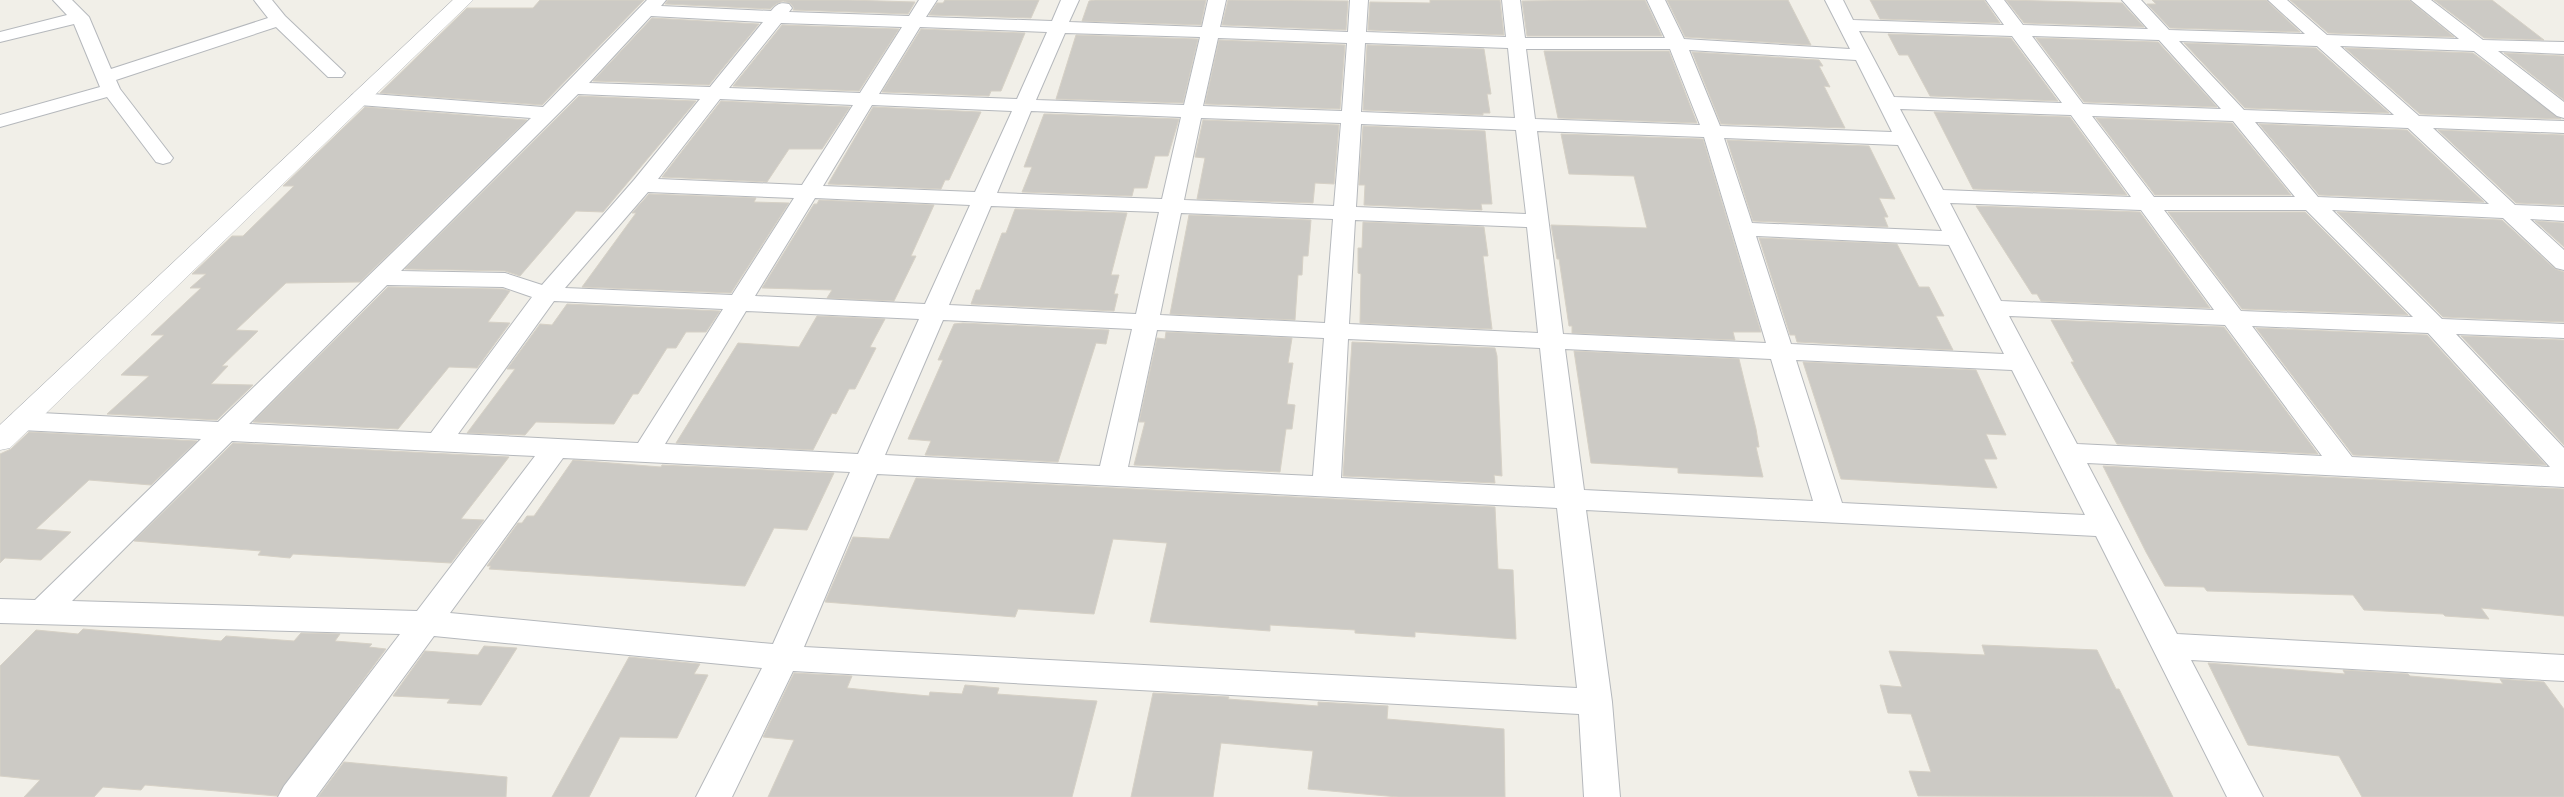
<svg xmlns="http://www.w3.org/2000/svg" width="2564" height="797" viewBox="0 0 2564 797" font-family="Cabin,sans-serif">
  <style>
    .building { fill: #cccac5; stroke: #d6d1c6 }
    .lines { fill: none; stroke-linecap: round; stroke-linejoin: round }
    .minor-casing { stroke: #b5b8bc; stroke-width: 2 }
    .tertiary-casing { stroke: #b5b8bc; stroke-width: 1 }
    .minor { fill: #fff; fill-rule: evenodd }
    .tertiary { fill: #fff; fill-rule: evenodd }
  </style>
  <rect width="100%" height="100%" fill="#f1efe8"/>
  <path class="building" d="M 540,0 L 644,0 L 542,105 L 380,93 L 467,8 L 533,8 Z
    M 668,0 L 848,0 L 915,2 L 908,14 L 793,10 L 794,8 L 790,3 L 783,1 L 776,4 L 770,9 L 665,4 Z
    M 945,0 L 1039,0 L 1031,18 L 929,15 L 937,3 L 943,3 Z
    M 1095,0 L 1206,0 L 1201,25 L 1082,21 L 1089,1 Z
    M 1228,0 L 1348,1 L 1346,30 L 1222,25 Z
    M 1430,0 L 1500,0 L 1504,35 L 1368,30 L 1370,2 L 1430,3 Z
    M 1592,0 L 1645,0 L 1662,36 L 1527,36 L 1522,1 Z
    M 1667,0 L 1788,0 L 1811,45 L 1685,37 Z
    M 1870,0 L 1984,0 L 2000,23 L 1880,19 Z
    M 2006,0 L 2122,3 L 2144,27 L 2024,23 Z
    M 2152,0 L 2266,0 L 2300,32 L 2170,28 L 2147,4 L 2156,4 Z
    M 2290,0 L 2409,0 L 2454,37 L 2328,33 Z
    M 2434,0 L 2492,0 L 2544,40 L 2484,38 Z
    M 652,18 L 759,24 L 709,85 L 593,81 Z
    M 782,25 L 899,29 L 859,91 L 733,86 Z
    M 921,29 L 1025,33 L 1001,91 L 991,91 L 989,96 L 882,92 Z
    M 1888,34 L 2011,38 L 2058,101 L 1930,96 L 1908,55 L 1899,55 Z
    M 1076,35 L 1198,39 L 1183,103 L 1056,99 Z
    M 2036,38 L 2158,42 L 2217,107 L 2084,102 Z
    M 1219,40 L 1345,45 L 1340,109 L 1205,104 Z
    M 2184,43 L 2316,48 L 2389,113 L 2245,108 Z
    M 1367,45 L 1484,49 L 1491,94 L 1487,94 L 1490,113 L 1483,113 L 1483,115 L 1363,110 Z
    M 2345,48 L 2473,53 L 2561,119 L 2420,114 Z
    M 1544,51 L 1669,51 L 1697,123 L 1558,118 Z
    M 1692,52 L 1819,60 L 1823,66 L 1819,66 L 1830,87 L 1824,86 L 1845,128 L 1721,124 Z
    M 2504,53 L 2564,56 L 2564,100 Z
    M 579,96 L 696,101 L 603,212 L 576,211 L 520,276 L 505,271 L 405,269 Z
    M 721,101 L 850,107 L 822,149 L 789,149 L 767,182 L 662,177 Z
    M 365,107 L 527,120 L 360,282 L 286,283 L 236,330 L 258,331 L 222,366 L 228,366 L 211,384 L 253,385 L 217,420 L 107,414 L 149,376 L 121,375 L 164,335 L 151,335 L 201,288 L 190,288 L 206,274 L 192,274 L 232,236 L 243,236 L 294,186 L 283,186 Z
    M 873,107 L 981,112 L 949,180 L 945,180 L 941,189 L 828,184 Z
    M 1934,112 L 2070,117 L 2127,195 L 1973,189 Z
    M 1044,114 L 1050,114 L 1179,119 L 1168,156 L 1155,156 L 1147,188 L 1134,188 L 1132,196 L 1022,192 L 1032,167 L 1024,167 Z
    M 2096,118 L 2232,123 L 2291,195 L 2155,195 Z
    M 1203,120 L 1339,125 L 1334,184 L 1315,183 L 1313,203 L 1197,199 L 1205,158 L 1195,157 Z
    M 2259,124 L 2407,130 L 2484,202 L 2319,195 Z
    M 1363,126 L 1485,131 L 1492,204 L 1481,204 L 1482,210 L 1364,205 L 1365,185 L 1359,185 Z
    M 2438,130 L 2564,135 L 2564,205 L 2516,203 Z
    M 1561,134 L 1703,139 L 1761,332 L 1733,332 L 1735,340 L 1572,333 L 1572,326 L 1569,326 L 1559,259 L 1557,259 L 1551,225 L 1647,228 L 1634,176 L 1569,174 Z
    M 1727,140 L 1869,146 L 1895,199 L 1879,198 L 1888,217 L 1884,217 L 1888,227 L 1753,221 Z
    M 649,194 L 756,198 L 754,202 L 789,203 L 731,293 L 582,287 L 636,213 L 632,213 Z
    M 819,200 L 934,205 L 911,256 L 916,256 L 894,301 L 827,298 L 832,290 L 762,288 L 814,204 L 817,204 Z
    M 1976,206 L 2140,212 L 2210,308 L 2041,301 L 2037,294 L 2032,294 Z
    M 1015,209 L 1127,213 L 1111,275 L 1119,275 L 1114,294 L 1118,294 L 1114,311 L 971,304 L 976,290 L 980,290 L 1002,233 L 1006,233 Z
    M 2168,212 L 2305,212 L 2408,315 L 2242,309 Z
    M 2337,212 L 2502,220 L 2555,269 L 2564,272 L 2564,322 L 2443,317 Z
    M 1189,215 L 1311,220 L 1308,256 L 1303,256 L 1302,275 L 1298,275 L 1295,320 L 1170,314 Z
    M 2535,221 L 2564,223 L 2564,247 Z
    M 1363,222 L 1484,227 L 1488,256 L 1483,256 L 1492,329 L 1360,323 L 1361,274 L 1358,273 L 1358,248 L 1362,248 Z
    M 1759,238 L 1897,244 L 1919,287 L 1929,287 L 1944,316 L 1936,316 L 1953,350 L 1797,342 L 1795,335 L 1790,335 Z
    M 388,287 L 503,289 L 510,291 L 488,322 L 510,323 L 477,368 L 449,367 L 398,429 L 253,422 Z
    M 567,304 L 720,311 L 706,332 L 686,332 L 676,348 L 667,348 L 638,394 L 633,394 L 614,424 L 536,422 L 525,435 L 467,433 L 515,369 L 507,369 L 540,324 L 552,325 Z
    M 817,316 L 885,319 L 870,347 L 876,348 L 855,389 L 849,389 L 836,414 L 832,413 L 813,450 L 676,443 L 738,343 L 799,347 Z
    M 2051,320 L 2224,327 L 2318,454 L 2117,444 L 2071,362 L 2074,362 Z
    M 963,323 L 1109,330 L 1106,344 L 1096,343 L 1058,462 L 925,455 L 931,441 L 908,439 L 943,360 L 938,360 L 954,324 Z
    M 2256,328 L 2427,335 L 2546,465 L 2353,455 Z
    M 1166,332 L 1292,338 L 1288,363 L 1293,363 L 1287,404 L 1295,405 L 1292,429 L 1286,429 L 1280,472 L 1134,465 L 1145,422 L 1139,422 L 1157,338 L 1165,339 Z
    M 2461,336 L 2564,340 L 2564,445 Z
    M 1352,342 L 1495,348 L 1497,356 L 1502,476 L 1494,475 L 1495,483 L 1343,476 Z
    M 1574,351 L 1739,359 L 1756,429 L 1759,447 L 1756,447 L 1763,477 L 1678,473 L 1678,468 L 1591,463 Z
    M 1803,362 L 1976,370 L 2006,435 L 1986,434 L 1997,459 L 1984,459 L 1997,488 L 1841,479 Z
    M 29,432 L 197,441 L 151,485 L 89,480 L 36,529 L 71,532 L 41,560 L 5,558 L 0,563 L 0,454 L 11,449 Z
    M 233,443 L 509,457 L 461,519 L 484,520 L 451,563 L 293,554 L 290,558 L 258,555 L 261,551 L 134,541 Z
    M 573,460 L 661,467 L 662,465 L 834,473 L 807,530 L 774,528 L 745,586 L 489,569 L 491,566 L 487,566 L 518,523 L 522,523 L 527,516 L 534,516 Z
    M 2103,466 L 2564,489 L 2564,616 L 2481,608 L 2489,619 L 2445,616 L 2443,614 L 2364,610 L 2353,595 L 2207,591 L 2204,587 L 2165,586 L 2146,552 Z
    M 916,478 L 1495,507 L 1498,569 L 1513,570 L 1516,639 L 1415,632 L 1415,637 L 1355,633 L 1355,630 L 1270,625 L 1270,631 L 1150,622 L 1167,543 L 1113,539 L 1094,614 L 1018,609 L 1015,617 L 825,602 L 853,537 L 889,539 Z
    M 83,629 L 221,641 L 226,636 L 294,641 L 301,633 L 340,634 L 335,641 L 372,644 L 369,647 L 386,649 L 277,796 L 145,785 L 141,790 L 103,787 L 94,797 L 24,797 L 40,780 L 0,776 L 0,666 L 36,630 L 78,634 Z
    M 1982,645 L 2097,650 L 2116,689 L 2119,689 L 2173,797 L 1918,796 L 1909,771 L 1931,772 L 1911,714 L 1888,713 L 1880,685 L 1902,687 L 1889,651 L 1985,655 Z
    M 484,646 L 517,648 L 481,705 L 447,703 L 450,699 L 393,696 L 425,651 L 478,655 Z
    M 629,657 L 700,664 L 694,674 L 708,675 L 677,738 L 620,737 L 589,797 L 552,797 Z
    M 2208,663 L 2345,674 L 2343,670 L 2408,674 L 2410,676 L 2503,684 L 2500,679 L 2544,682 L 2564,709 L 2564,797 L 2362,797 L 2339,756 L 2248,745 Z
    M 794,673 L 852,676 L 847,688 L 896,693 L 929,696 L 930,692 L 962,694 L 965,685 L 999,688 L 997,694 L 1097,701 L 1072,797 L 768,797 L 794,740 L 763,737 Z
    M 1153,693 L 1229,697 L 1228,699 L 1318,706 L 1318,702 L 1388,706 L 1387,719 L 1504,729 L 1505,797 L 1398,797 L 1308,789 L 1313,751 L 1221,743 L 1213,797 L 1131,797 Z
    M 344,762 L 507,777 L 506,797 L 318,797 Z"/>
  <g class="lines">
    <g class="minor-casing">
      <path id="minor" d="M 53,0 L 72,0 L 89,17 L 111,69 L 268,18 L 254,0 L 272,0 L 285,16 L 345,73 L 342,77 L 328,77 L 276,27 L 116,80 L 120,89 L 173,158 L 170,162 L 163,164 L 156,162 L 107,97 L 0,127 L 0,115 L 100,87 L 74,24 L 0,42 L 0,32 L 67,15 Z
        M 647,0 L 666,0 L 661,6 L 771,11 C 777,4 780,2 789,4 L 792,8 L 789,12 L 909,16 L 919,0 L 937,0 L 926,17 L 1052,21 L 1061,0 L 1079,0 L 1069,22 L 1202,27 L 1208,0 L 1226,0 L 1220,27 L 1348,32 L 1350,0 L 1368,0 L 1366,32 L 1506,37 L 1502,0 L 1520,0 L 1525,38 L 1665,38 L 1647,0 L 1665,0 L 1684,39 L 1850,49 L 1825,0 L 1843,0 L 1853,20 L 2004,25 L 1986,0 L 2004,0 L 2023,25 L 2148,29 L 2122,0 L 2141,0 L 2169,30 L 2305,34 L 2268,0 L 2287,0 L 2327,35 L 2459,39 L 2411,0 L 2431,0 L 2483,40 L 2564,42 L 2564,54 L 2498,51 L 2564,102 L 2564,118 L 2557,116 L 2474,51 L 2340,46 L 2419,116 L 2564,121 L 2564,133 L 2433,128 L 2515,205 L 2564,207 L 2564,221 L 2530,219 L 2564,250 L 2564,270 L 2556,268 L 2503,218 L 2332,210 L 2442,319 L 2564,324 L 2564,338 L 2456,334 L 2564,448 L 2564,487 L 2087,463 L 2177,634 L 2564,655 L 2564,681 L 2191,660 L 2263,797 L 2227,797 L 2096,536 L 1586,510 L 1612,702 L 1620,797 L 1584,797 L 1579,714 L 793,671 L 732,797 L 696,797 L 762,668 L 434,636 L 316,797 L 278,797 L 284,786 L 400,634 L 0,623 L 0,599 L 35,600 L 201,439 L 21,430 L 12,427 L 8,421 L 12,415 L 21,412 L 218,422 L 531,118 L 359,105 L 352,103 L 349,99 L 352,95 L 359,93 L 543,107 ZM 651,16 L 763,22 L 710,87 L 589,83 ZM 781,23 L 902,27 L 860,93 L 729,88 ZM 920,27 L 1047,32 L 1017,99 L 879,94 ZM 1859,31 L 2012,36 L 2062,103 L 1894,97 ZM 1065,33 L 1200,37 L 1184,105 L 1036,100 ZM 2032,36 L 2159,40 L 2221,109 L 2083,104 ZM 1218,38 L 1347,43 L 1342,111 L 1203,106 ZM 2179,41 L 2317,46 L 2394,115 L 2244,110 ZM 1365,43 L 1508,48 L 1515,118 L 1361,112 ZM 1526,49 L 1670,49 L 1700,125 L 1535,119 ZM 1689,50 L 1856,60 L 1892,132 L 1720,126 ZM 578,94 L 700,99 L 634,180 L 542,285 L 505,273 L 401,271 ZM 720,99 L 853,105 L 802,185 L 658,179 ZM 872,105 L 1012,111 L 975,192 L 823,186 ZM 1900,109 L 2071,115 L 2131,197 L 1943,190 ZM 1031,111 L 1181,117 L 1162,199 L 997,193 ZM 2092,116 L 2233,121 L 2295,197 L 2154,197 ZM 1201,118 L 1341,123 L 1334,206 L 1184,200 ZM 2255,122 L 2408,128 L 2489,204 L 2318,197 ZM 1361,124 L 1516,130 L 1526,214 L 1356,207 ZM 1537,131 L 1704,137 L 1766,343 L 1563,334 ZM 1724,138 L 1898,145 L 1942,231 L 1752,223 ZM 648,192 L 794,198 L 732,295 L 565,288 ZM 815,198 L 970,205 L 925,304 L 755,296 ZM 1950,203 L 2141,210 L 2214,310 L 2001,301 ZM 991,206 L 1159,212 L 1136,314 L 949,305 ZM 2164,210 L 2306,210 L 2413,317 L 2241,311 ZM 1181,213 L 1333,219 L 1325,323 L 1160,315 ZM 1355,220 L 1527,227 L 1538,333 L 1349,324 ZM 1756,236 L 1949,245 L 2004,354 L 1791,344 ZM 387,285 L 503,287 L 532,297 L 431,433 L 249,424 ZM 554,301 L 723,309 L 638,443 L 458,434 ZM 746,311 L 919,319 L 858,454 L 665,444 ZM 2009,316 L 2225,325 L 2322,456 L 2077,444 ZM 943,320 L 1132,329 L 1100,466 L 885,455 ZM 2252,326 L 2428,333 L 2550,467 L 2352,457 ZM 1157,330 L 1324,338 L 1313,476 L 1128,467 ZM 1348,339 L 1540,348 L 1555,488 L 1341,478 ZM 1565,349 L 1771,359 L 1813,501 L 1584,490 ZM 1796,360 L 2012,370 L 2085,515 L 1842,503 ZM 232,441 L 535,456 L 417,611 L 72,601 ZM 563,458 L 850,472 L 773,644 L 450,613 ZM 877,474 L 1557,508 L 1577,688 L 804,647 Z"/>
    </g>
    <g class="tertiary-casing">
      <path id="tertiary" d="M 453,0 L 473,0 L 10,448 L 0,450 L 0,425 Z"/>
    </g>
    <use href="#minor" class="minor"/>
    <use href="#tertiary" class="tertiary"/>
  </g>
</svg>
